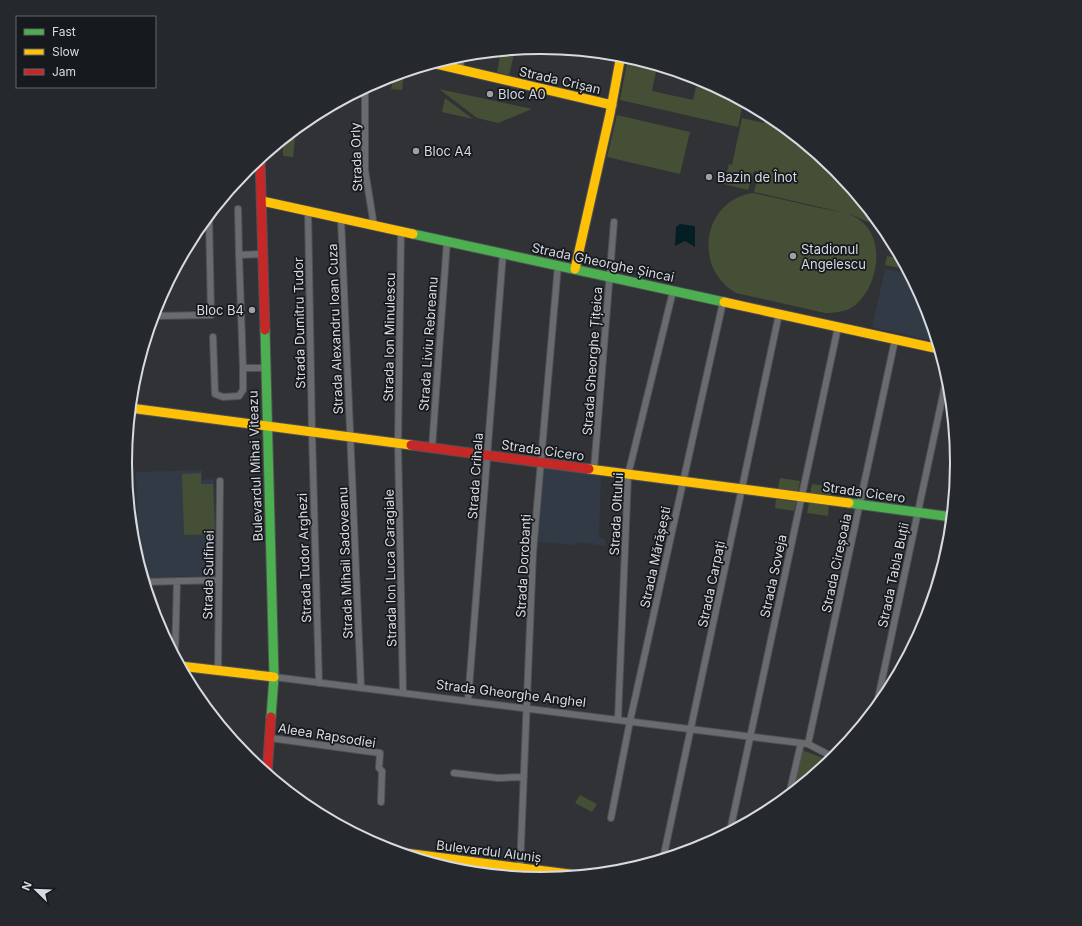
<svg xmlns="http://www.w3.org/2000/svg" width="1082" height="926" viewBox="0 0 1082 926" font-family="Inter,sans-serif">
  <style>
    .built { fill: #323a46 }
    .green { fill: #454f35 }
    .water { fill: #041f23 }
    .lines { fill: none; stroke-linecap: round; stroke-linejoin: round }
    .street-casing { stroke: #4e5154; stroke-width: 8 }
    .fast-casing { stroke: #4e5154; stroke-width: 11 }
    .slow-casing { stroke: #4e5154; stroke-width: 11 }
    .jam-casing { stroke: #4e5154; stroke-width: 11 }
    .street { stroke: #696b6f; stroke-width: 6 }
    .fast { stroke: #4caf50; stroke-width: 9 }
    .slow { stroke: #ffc107; stroke-width: 9 }
    .jam { stroke: #c62828; stroke-width: 9 }
    .poi-dot { fill: #9da0a5; stroke: #16191d; stroke-width: 1.5 }
    .labels { text-anchor: middle; dominant-baseline: central; stroke-width: 3.5; stroke-linejoin: round; paint-order: stroke }
    .street-label { font-size: 13px; fill: #d7dbe1; stroke: #16191d }
    .poi-label { font-size: 13px; fill: #d7dbe1; stroke: #16191d; text-anchor: start }
    .rim { fill: none; stroke: #d7dbe1; stroke-width: 2 }
  </style>
  <rect width="100%" height="100%" fill="#303236"/>
  <path class="built" d="M 885,269 L 910,274 L 925,304 L 937,342 L 872,327 Z
    M 544,468 L 601,476 L 599,538 L 605,539 L 605,546 L 576,542 L 575,545 L 538,542 Z
    M 202,470 L 202,480 L 214,479 L 217,575 L 143,578 L 139,565 L 136,472 Z"/>
  <path class="green" d="M 515,50 L 509,75 L 497,72 L 501,51 Z
    M 628,57 L 657,66 L 652,91 L 693,100 L 696,87 L 730,95 L 743,102 L 738,127 L 620,100 Z
    M 404,72 L 402,90 L 391,89 L 394,75 Z
    M 439,89 L 532,109 L 498,123 L 477,118 Z
    M 445,98 L 473,119 L 442,112 Z
    M 766,114 L 835,169 L 875,218 L 868,222 L 850,214 L 754,192 L 759,172 L 754,171 L 748,190 L 724,184 L 729,164 L 732,165 L 742,118 L 764,123 Z
    M 617,115 L 690,132 L 680,174 L 607,157 Z
    M 285,137 L 295,139 L 293,157 L 283,156 L 283,139 Z
    M 753,193 C 777,198 801,204 825,209 C 835,211 848,212 857,218 C 887,236 879,287 854,306 C 846,312 834,313 825,313 L 736,293 C 692,268 703,200 753,193 Z
    M 887,256 L 902,259 L 905,266 L 905,269 L 885,265 Z
    M 201,473 L 201,484 L 213,484 L 215,534 L 184,535 L 182,474 Z
    M 780,478 L 800,481 L 798,491 L 778,489 Z
    M 812,484 L 832,487 L 831,496 L 810,494 Z
    M 776,499 L 796,502 L 794,511 L 775,508 Z
    M 809,503 L 829,505 L 828,516 L 807,513 Z
    M 802,750 L 831,761 L 793,792 Z
    M 580,795 L 597,804 L 592,812 L 575,803 Z"/>
  <path class="water" d="M 680,224 L 695,226 L 695,247 L 685,241 L 675,246 L 676,227 Z"/>
  <g class="lines">
    <g class="street-casing">
      <path id="street" d="M 460,70 L 461,55
        M 365,87 L 365,170 L 374,226
        M 238,209 L 239,255 L 263,254
        M 308,212 L 312,433 L 319,683
        M 341,219 L 361,688
        M 401,231 L 398,444 L 403,693
        M 239,255 L 243,368 L 265,368
        M 153,316 L 211,315 L 209,215
        M 213,337 L 215,394 L 223,397 L 239,396 L 243,390 L 243,368
        M 432,448 L 447,241
        M 594,470 L 614,222
        M 144,582 L 219,580
        M 175,656 L 177,581
        M 218,670 L 220,481
        M 274,677 L 801,743 L 808,744 L 835,758
        M 468,701 L 503,253
        M 876,708 L 947,376
        M 618,719 L 628,475 L 673,291
        M 270,738 L 380,753 L 379,768 L 382,771 L 381,802
        M 808,744 L 895,340
        M 454,773 L 498,778 L 524,777
        M 789,795 L 801,743
        M 611,818 L 630,721 L 723,302
        M 730,831 L 838,327
        M 663,859 L 779,314
        M 520,868 L 533,553 L 558,265"/>
    </g>
    <g class="fast-casing">
      <path id="fast" d="M 413,234 L 724,302
        M 265,330 L 274,677 L 271,717
        M 849,503 L 952,517"/>
    </g>
    <g class="slow-casing">
      <path id="slow" d="M 432,63 L 612,105
        M 262,201 L 413,234
        M 575,269 L 610,114 L 621,55
        M 724,302 L 939,349
        M 130,408 L 411,445
        M 589,469 L 849,503
        M 180,666 L 274,677
        M 397,852 L 577,875"/>
    </g>
    <g class="jam-casing">
      <path id="jam" d="M 260,158 L 265,330
        M 411,445 L 589,469
        M 267,774 L 271,717"/>
    </g>
    <use href="#street" class="street"/>
    <use href="#fast" class="fast"/>
    <use href="#slow" class="slow"/>
    <use href="#jam" class="jam"/>
  </g>
  <g class="poi-dot">
    <circle cx="490" cy="94" r="4"/>
    <circle cx="416" cy="151" r="4"/>
    <circle cx="709" cy="177" r="4"/>
    <circle cx="793" cy="256" r="4"/>
    <circle cx="252" cy="310" r="4"/>
  </g>
  <g class="labels">
    <g class="street-label">
      <text transform="translate(560 80) rotate(13)">Strada Crișan</text>
      <text transform="translate(356 157) rotate(-92)">Strada Orly</text>
      <text transform="translate(603 262) rotate(12)">Strada Gheorghe Șincai</text>
      <text transform="translate(299 323) rotate(-91)">Strada Dumitru Tudor</text>
      <text transform="translate(335 329) rotate(-92)">Strada Alexandru Ioan Cuza</text>
      <text transform="translate(389 337) rotate(-89)">Strada Ion Minulescu</text>
      <text transform="translate(428 344) rotate(-86)">Strada Liviu Rebreanu</text>
      <text transform="translate(592 361) rotate(-86)">Strada Gheorghe Țițeica</text>
      <text transform="translate(543 450) rotate(8)">Strada Cicero</text>
      <text transform="translate(255 466) rotate(-92)">Bulevardul Mihai Viteazu</text>
      <text transform="translate(475 476) rotate(-86)">Strada Crihala</text>
      <text transform="translate(864 492) rotate(8)">Strada Cicero</text>
      <text transform="translate(616 514) rotate(-87)">Strada Oltului</text>
      <text transform="translate(655 557) rotate(-78)">Strada Mărășești</text>
      <text transform="translate(304 558) rotate(-92)">Strada Tudor Arghezi</text>
      <text transform="translate(345 563) rotate(-92)">Strada Mihail Sadoveanu</text>
      <text transform="translate(836 563) rotate(-78)">Strada Cireșoaia</text>
      <text transform="translate(523 566) rotate(-87)">Strada Dorobanți</text>
      <text transform="translate(390 568) rotate(-91)">Strada Ion Luca Caragiale</text>
      <text transform="translate(208 575) rotate(-89)">Strada Sulfinei</text>
      <text transform="translate(893 575) rotate(-78)">Strada Tabla Buții</text>
      <text transform="translate(773 576) rotate(-78)">Strada Soveja</text>
      <text transform="translate(711 584) rotate(-78)">Strada Carpați</text>
      <text transform="translate(511 693) rotate(7)">Strada Gheorghe Anghel</text>
      <text transform="translate(327 735) rotate(9)">Aleea Rapsodiei</text>
      <text transform="translate(489 851) rotate(7)">Bulevardul Aluniș</text>
    </g>
    <g class="poi-label">
      <text x="498" y="94">Bloc A0</text>
      <text x="424" y="151">Bloc A4</text>
      <text x="717" y="177">Bazin de Înot</text>
      <text x="801" y="249">Stadionul<tspan x="801" dy="15">Angelescu</tspan></text>
      <text x="244" y="310" text-anchor="end">Bloc B4</text>
    </g>
  </g>
  <path d="M0 0H1082V926H0ZM132 463a409 409 0 1 1 818 0a409 409 0 1 1-818 0Z" fill="#25292d" fill-rule="evenodd"/>
  <path class="rim" d="M132 463a409 409 0 1 1 818 0a409 409 0 1 1-818 0Z"/>
  <rect x="16" y="16" width="140" height="72" fill="#16191d" stroke="#63676b"/>
  <rect x="24" y="29" width="20" height="6" fill="#4caf50" stroke="#63676b"/>
  <text x="52" y="36" font-size="12" fill="#d7dbe1">Fast</text>
  <rect x="24" y="49" width="20" height="6" fill="#ffc107" stroke="#63676b"/>
  <text x="52" y="56" font-size="12" fill="#d7dbe1">Slow</text>
  <rect x="24" y="69" width="20" height="6" fill="#c62828" stroke="#63676b"/>
  <text x="52" y="76" font-size="12" fill="#d7dbe1">Jam</text>
  <g transform="translate(36 890) rotate(293)" stroke="#16191d" stroke-width="3" paint-order="stroke">
  <path d="M0-3L7 15L0 10L-7 15Z" fill="#d7dbe1"/>
  <text y="-6" font-size="11" font-weight="bold" text-anchor="middle" fill="#d7dbe1">N</text>
  </g>
</svg>
